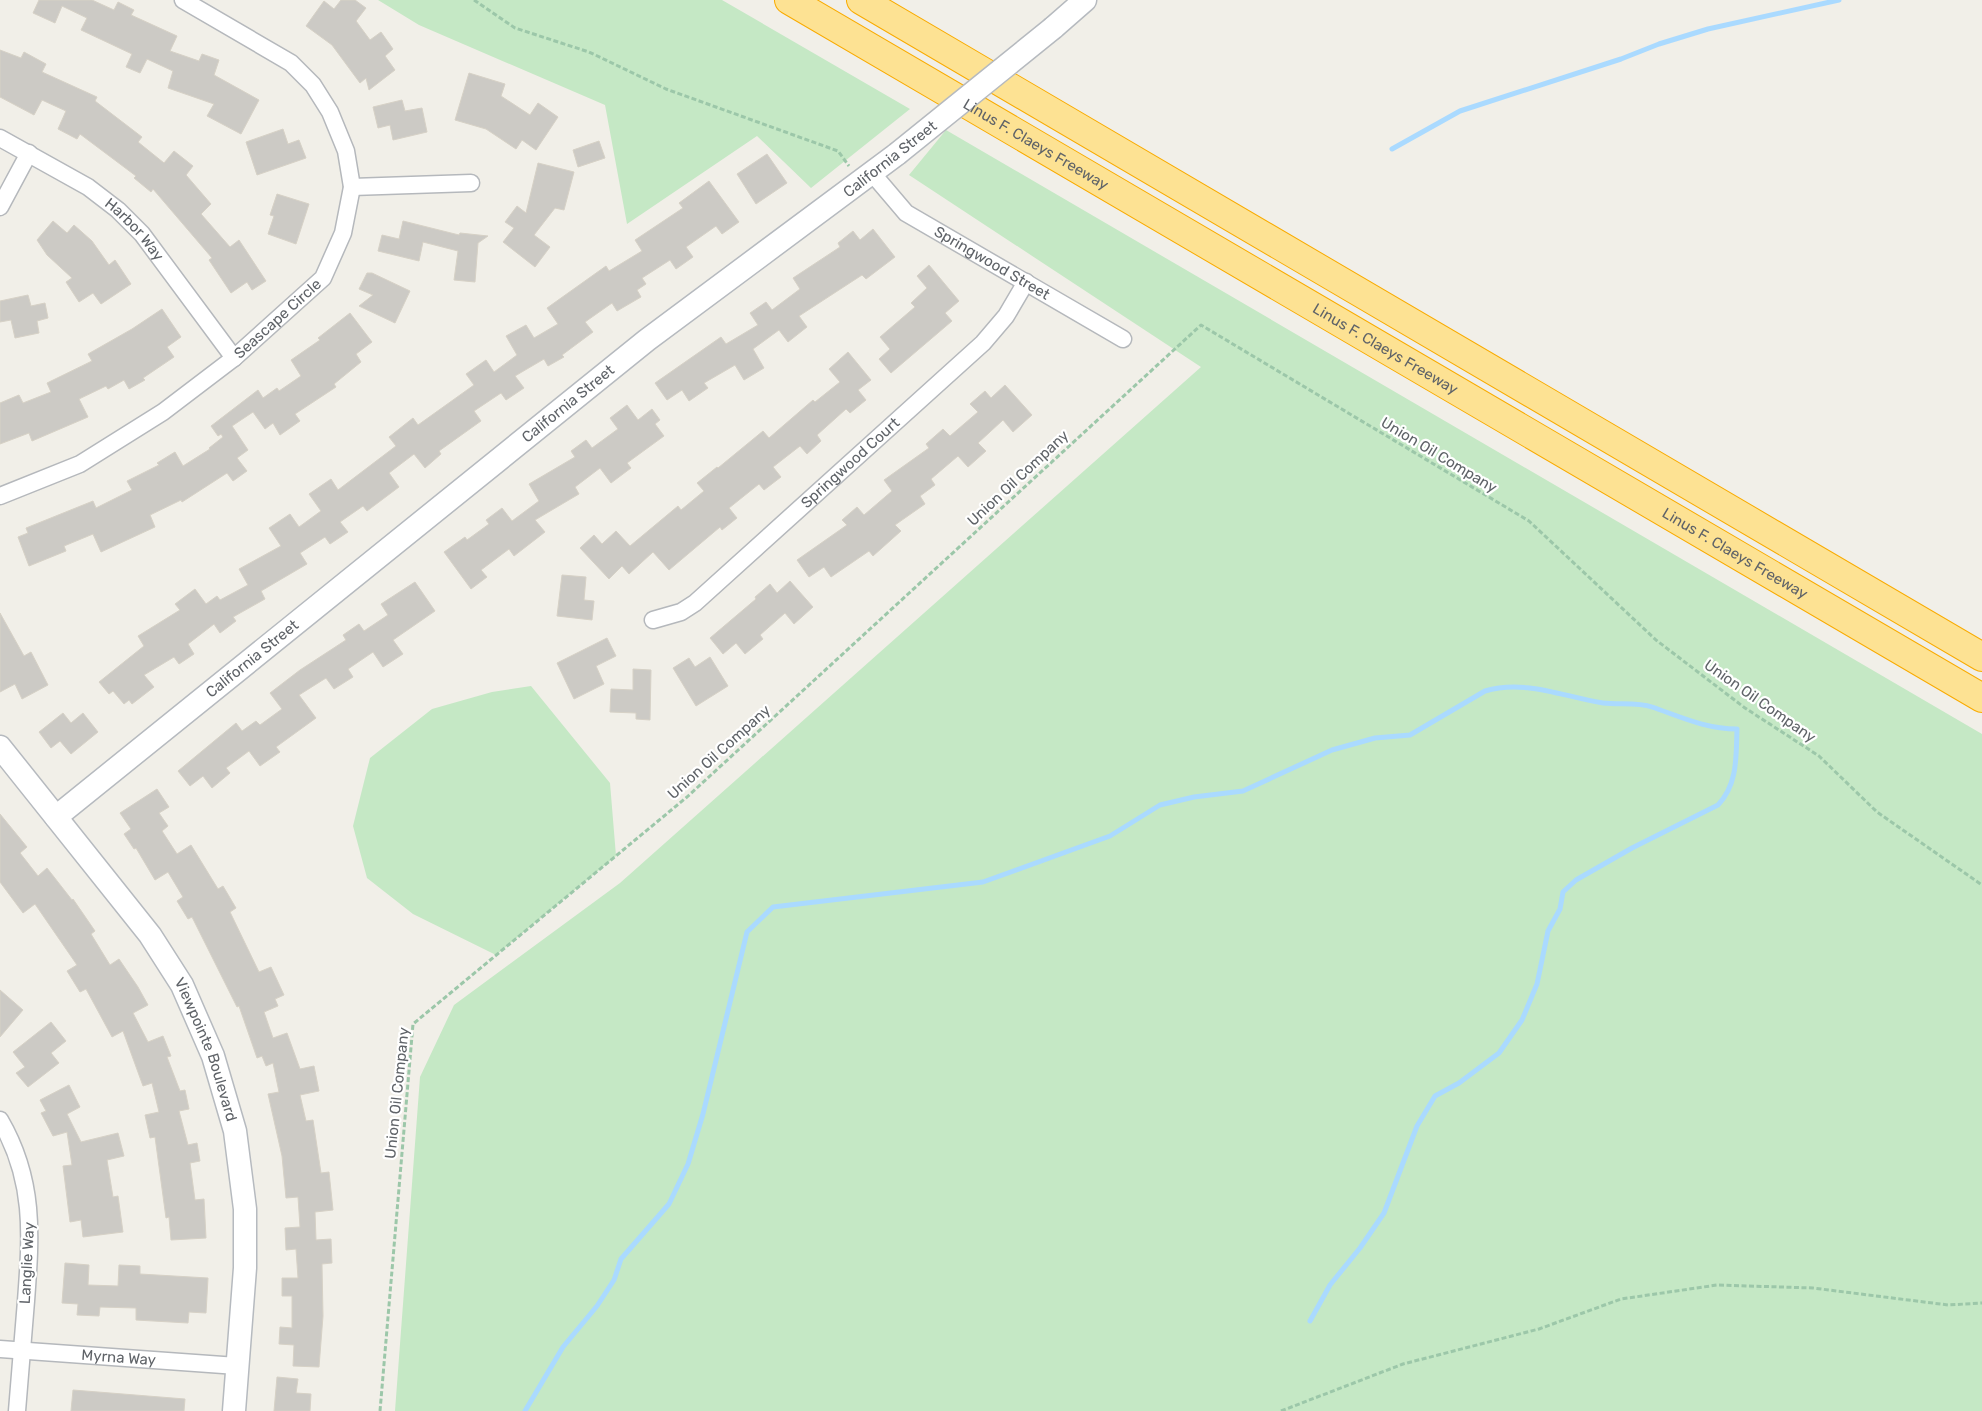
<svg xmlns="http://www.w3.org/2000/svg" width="1982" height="1411" viewBox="0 0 1982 1411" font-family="Rubik,sans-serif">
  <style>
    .green { fill: #c5e8c5 }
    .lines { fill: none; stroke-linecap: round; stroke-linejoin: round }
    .stream { stroke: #aadaff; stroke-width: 5 }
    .building { fill: #cccac5; stroke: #d6d1c6 }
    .street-casing { stroke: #b5b8bc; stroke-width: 19 }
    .secondary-casing { stroke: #b6babf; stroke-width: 25 }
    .highway-casing { stroke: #f9ab00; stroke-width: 30 }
    .path { stroke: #9cc7a9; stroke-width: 3; stroke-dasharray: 5 2.5; stroke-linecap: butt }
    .street { stroke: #fff; stroke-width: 16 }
    .secondary { stroke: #fff; stroke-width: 22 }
    .highway { stroke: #fde293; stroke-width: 28 }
    .secondary-bridge-casing { stroke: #b6babf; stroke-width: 25; stroke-linecap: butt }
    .secondary-bridge { stroke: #fff; stroke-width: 22 }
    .labels { text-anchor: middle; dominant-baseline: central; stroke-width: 4.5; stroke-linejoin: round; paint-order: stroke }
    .street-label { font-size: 15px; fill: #5f6368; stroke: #fff }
  </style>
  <rect width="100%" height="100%" fill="#f1efe8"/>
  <path class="green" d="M 378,0 L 722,0 L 910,109 L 811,188 L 757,136 L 627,224 L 605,105 L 419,25 Z
    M 946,130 L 1982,734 L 1982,1411 L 395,1411 L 420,1077 L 454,1005 L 620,883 L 1201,367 L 909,175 Z
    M 531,686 L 610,783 L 616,856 L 496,955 L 413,914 L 367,878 L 353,826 L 370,758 L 432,709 L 492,692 Z"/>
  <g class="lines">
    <path class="stream" d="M 1392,149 L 1460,111 L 1621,59 L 1659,44 L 1708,29 L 1839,0
      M 525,1411 L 563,1347 L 597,1306 L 614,1280 L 621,1259 L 669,1204 L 688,1164 L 703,1114 L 747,932 L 773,907 L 983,882 L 1110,836 L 1160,805 L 1194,797 L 1243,791 L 1332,750 L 1375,738 L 1410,735 L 1485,691 C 1525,679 1564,697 1603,703 C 1618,705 1638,702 1652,707 C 1681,717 1706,729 1737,729 C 1736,756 1738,784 1718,805 L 1632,848 L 1576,880 L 1563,892 L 1560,909 L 1548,931 L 1537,984 L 1522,1020 L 1499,1053 L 1459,1083 L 1435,1096 L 1417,1126 L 1384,1213 L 1360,1248 L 1330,1285 L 1310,1321"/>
  </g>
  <path class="building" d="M 39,0 L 92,0 L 114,10 L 118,2 L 134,10 L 131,15 L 177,36 L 170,51 L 199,61 L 202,54 L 219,60 L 214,75 L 259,100 L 241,134 L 207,116 L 214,104 L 168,88 L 173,71 L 147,59 L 140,73 L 126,67 L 132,54 L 81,30 L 87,18 L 62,6 L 55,23 L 33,13 Z
    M 341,0 L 355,0 L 366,8 L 356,21 L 370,40 L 381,32 L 393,49 L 385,56 L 395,70 L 369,90 L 366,78 L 360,83 L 332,45 L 306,26 L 324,1 L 334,9 Z
    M 0,50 L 21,58 L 24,52 L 46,64 L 42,72 L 97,97 L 95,101 L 142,137 L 138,142 L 164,163 L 174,151 L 193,166 L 186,175 L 211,204 L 201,214 L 230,247 L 239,240 L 266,281 L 252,290 L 247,282 L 231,293 L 209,260 L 212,258 L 153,189 L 151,192 L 134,178 L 136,176 L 80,134 L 77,139 L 58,129 L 66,111 L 42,100 L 34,115 L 0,97 Z
    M 469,73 L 505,84 L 501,96 L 530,115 L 538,103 L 558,117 L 536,150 L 522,140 L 516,149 L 486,129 L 455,120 Z
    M 402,100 L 405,111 L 422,108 L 427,132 L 393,140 L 390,125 L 378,128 L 373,107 Z
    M 283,129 L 288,144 L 299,140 L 306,158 L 257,175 L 246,142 Z
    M 599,141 L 605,158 L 578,167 L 573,150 Z
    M 767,154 L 787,183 L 756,204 L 737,174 Z
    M 538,163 L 574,172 L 564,210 L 555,208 L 534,235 L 550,247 L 535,267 L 503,242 L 514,228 L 505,222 L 517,206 L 526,213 Z
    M 709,181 L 739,222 L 722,234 L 716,226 L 686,247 L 693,257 L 676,269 L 670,260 L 642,278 L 646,284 L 637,290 L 641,297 L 617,311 L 612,303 L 585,322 L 593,332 L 562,355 L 564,357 L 548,366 L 544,359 L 515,376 L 524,388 L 506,400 L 501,393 L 474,411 L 481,421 L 439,451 L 441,454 L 425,468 L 414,454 L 389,473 L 399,487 L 367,511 L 363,506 L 340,522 L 348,532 L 330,544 L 325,537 L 300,553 L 307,564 L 261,591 L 265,599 L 233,617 L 236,621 L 220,633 L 214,624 L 188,644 L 194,654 L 179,664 L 174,657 L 144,675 L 154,687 L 132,704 L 129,700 L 124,704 L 113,691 L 109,694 L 99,682 L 144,646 L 138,636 L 180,610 L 175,604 L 195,589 L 206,604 L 217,596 L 220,600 L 248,585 L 239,569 L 281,546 L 269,528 L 290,514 L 299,527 L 321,511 L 309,494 L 331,479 L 338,490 L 396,446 L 389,437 L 413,418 L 418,425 L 474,385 L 466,374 L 486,360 L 494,372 L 517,355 L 506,336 L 526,325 L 534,338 L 558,324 L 547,308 L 606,266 L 609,271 L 642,251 L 635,240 L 683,208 L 679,203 Z
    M 277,194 L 309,204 L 296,244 L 268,234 L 274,216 L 270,215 Z
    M 53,221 L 67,233 L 74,225 L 92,241 L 109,265 L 115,260 L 131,284 L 101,304 L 93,293 L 79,302 L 66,282 L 72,278 L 47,255 L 37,240 Z
    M 403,221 L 459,235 L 460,233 L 488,236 L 478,243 L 475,282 L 454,280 L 458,251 L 423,242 L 419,261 L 378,251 L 382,235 L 399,239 Z
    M 873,229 L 895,257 L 866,279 L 862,275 L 799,316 L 807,327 L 788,342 L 779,330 L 753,349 L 764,368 L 744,380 L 735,365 L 704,383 L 708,388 L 689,401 L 682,390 L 667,400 L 655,383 L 721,337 L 726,344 L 758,325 L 750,313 L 766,302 L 772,310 L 800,289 L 793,278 L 840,247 L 838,243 L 853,231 L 860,240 Z
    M 929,265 L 959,301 L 945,313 L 952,321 L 891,373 L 879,359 L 890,349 L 880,337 L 915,307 L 911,303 L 927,288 L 917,276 Z
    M 367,273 L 372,273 L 410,291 L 395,323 L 359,306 L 373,295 L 359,289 Z
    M 28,295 L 31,306 L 45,303 L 48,318 L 37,321 L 39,333 L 15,338 L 11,320 L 0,322 L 0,301 Z
    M 162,309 L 181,337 L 167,347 L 174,357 L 143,378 L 145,380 L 129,389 L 124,380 L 108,389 L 106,386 L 79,399 L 88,417 L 32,441 L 29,433 L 0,444 L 0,403 L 19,395 L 23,403 L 51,392 L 47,383 L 92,361 L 88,354 L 132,329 Z
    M 350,313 L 372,342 L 356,354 L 361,362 L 334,384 L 336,387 L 295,414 L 300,421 L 280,435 L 273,423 L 265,429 L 253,412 L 232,426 L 248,450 L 237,458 L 247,471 L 233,481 L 227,473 L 182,502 L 181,500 L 150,515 L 155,527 L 101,552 L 93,534 L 64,546 L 66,551 L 29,566 L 18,537 L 28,533 L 26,528 L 93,501 L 96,508 L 132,490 L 127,481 L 159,465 L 157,463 L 175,452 L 183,466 L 210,449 L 209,448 L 223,437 L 221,434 L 218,436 L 211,426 L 258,390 L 263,398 L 277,388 L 279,391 L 301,376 L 291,360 L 320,340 L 318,338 Z
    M 848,352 L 871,380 L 858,390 L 866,400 L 850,413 L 846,409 L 817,435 L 821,441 L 807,454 L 800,446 L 773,467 L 781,477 L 764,490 L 759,484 L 729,508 L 737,518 L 722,530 L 720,527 L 669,570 L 653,552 L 629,574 L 622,566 L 609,579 L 580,548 L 594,535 L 602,544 L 616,531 L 630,546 L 678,506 L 681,510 L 704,491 L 697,483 L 717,467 L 718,468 L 763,431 L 769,438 L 813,400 L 815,402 L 840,382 L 829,369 Z
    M 1005,385 L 1032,415 L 1013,432 L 1003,420 L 978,443 L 986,451 L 968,467 L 958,456 L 931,479 L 935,485 L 920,496 L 925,504 L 895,525 L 901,531 L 873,556 L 869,551 L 831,577 L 824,567 L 809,577 L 797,560 L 847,525 L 842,520 L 857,507 L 864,515 L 892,491 L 884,480 L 929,448 L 926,444 L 943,429 L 950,436 L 978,412 L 970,404 L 985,391 L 991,398 Z
    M 627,405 L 638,420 L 652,409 L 660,420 L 655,424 L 664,436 L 627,463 L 631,468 L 611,483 L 600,468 L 575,487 L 579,494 L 535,520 L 545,532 L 514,556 L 509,549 L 481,570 L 487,577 L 471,589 L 444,552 L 465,537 L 467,540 L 489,524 L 486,520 L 502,508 L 512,521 L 539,501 L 529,484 L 575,457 L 571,451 L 586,440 L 592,448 L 618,429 L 610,418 Z
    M 562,575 L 586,577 L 584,600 L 594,601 L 592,620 L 557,616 Z
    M 790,581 L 813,607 L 794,624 L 785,613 L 760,635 L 763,639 L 745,654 L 736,643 L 723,654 L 710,638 L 756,599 L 755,597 L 770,584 L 777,593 Z
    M 415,582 L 435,611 L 393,640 L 403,654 L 383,667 L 373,652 L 348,669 L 353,677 L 334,689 L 326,678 L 299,695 L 316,718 L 276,747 L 280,752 L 260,766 L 249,751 L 226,768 L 230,773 L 212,788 L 203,776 L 190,786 L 178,771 L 236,723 L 242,731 L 256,721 L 260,725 L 282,709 L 270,693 L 300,670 L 346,640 L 343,635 L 359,624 L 364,631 L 388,615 L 381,604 Z
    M 0,613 L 24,656 L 31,652 L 48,685 L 22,699 L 15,684 L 0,692 Z
    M 607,638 L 616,656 L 596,666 L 604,684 L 574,699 L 557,663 Z
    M 710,657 L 728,686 L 696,706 L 673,668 L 689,658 L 695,667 Z
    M 633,669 L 651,670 L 650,720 L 636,719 L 636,713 L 610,712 L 611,689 L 633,690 Z
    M 63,713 L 71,723 L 83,713 L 98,732 L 71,754 L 60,741 L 51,748 L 39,732 Z
    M 157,789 L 169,807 L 159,813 L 168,826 L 162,831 L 177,854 L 191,845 L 218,889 L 223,886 L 236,908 L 230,912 L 259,972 L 271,967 L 284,995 L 275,999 L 278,1006 L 264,1012 L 273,1038 L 287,1033 L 300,1069 L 314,1066 L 319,1091 L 300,1095 L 306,1121 L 313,1120 L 321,1173 L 329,1172 L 333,1210 L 315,1212 L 316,1240 L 331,1239 L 332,1263 L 322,1264 L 323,1316 L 319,1367 L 293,1366 L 294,1345 L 279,1344 L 280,1327 L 292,1328 L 292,1296 L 282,1296 L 282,1278 L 298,1278 L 296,1249 L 286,1250 L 285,1228 L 300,1227 L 298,1197 L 286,1198 L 282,1156 L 268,1094 L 279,1092 L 273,1063 L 266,1066 L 262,1056 L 257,1058 L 239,1006 L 237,1007 L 192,917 L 188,919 L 177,901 L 183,897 L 168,872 L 155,880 L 136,848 L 134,849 L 124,834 L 131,829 L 120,813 Z
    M 0,814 L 27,847 L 20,853 L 38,876 L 47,868 L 72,900 L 73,899 L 95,931 L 91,934 L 110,965 L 119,959 L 138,987 L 148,1005 L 133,1013 L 148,1042 L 163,1036 L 171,1056 L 167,1057 L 180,1091 L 185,1090 L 189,1109 L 179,1111 L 188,1145 L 197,1143 L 200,1161 L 190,1163 L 195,1200 L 204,1199 L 206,1238 L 171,1240 L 169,1217 L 166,1218 L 155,1137 L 150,1138 L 145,1115 L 159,1112 L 152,1083 L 143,1086 L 123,1031 L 112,1037 L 86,989 L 80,992 L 67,971 L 77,965 L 35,904 L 23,913 L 0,882 Z
    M 0,990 L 23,1010 L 0,1037 Z
    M 51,1022 L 66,1041 L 51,1053 L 59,1063 L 28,1087 L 16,1073 L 25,1067 L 13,1052 Z
    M 69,1085 L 80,1107 L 67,1114 L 81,1142 L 118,1133 L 124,1156 L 107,1160 L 113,1197 L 118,1196 L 123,1232 L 83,1237 L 81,1220 L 70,1222 L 63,1166 L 72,1165 L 67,1132 L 53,1136 L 41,1113 L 46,1111 L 40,1100 Z
    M 65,1263 L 89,1265 L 88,1285 L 118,1286 L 119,1265 L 140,1266 L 140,1274 L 208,1278 L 206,1313 L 189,1312 L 188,1323 L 136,1320 L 136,1308 L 100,1307 L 99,1316 L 77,1315 L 78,1304 L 62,1303 Z
    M 277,1377 L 298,1379 L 296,1393 L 311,1394 L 310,1411 L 274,1411 Z
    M 73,1390 L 185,1399 L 184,1411 L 71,1411 Z"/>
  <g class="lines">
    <g class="street-casing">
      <g id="street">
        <path id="s1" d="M 0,138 L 88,187 L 118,210 L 142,234 L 234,358"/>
        <path id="s2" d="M 872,173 L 906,213 L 1123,339"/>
        <path d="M 352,187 L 471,183"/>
        <path d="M 0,207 L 29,153"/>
        <path id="s3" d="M 0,496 L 80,464 L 163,412 L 234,358 L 323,278 L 343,233 L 352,187 L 346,151 L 330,112 L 313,85 L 291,63 L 183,0"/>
        <path id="s4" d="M 653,620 L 681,612 L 695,603 L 983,343 L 1006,316 L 1026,282"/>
        <path d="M 0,1120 C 35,1180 31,1234 26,1301 C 23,1338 20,1374 17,1411"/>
        <path id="s5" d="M 0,1349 L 237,1366"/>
      </g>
    </g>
    <g class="secondary-casing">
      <g id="secondary">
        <path d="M 1053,28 L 1085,0"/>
        <path id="s6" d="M 0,747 L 150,935 L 182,985 L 213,1056 L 235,1131 L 245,1209 L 245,1268 L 234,1411"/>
        <path id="s7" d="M 56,817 L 647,340 L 897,154"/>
      </g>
    </g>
    <g class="highway-casing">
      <g id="highway">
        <path id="s8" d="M 789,0 L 1982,698"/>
        <path d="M 861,0 L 1982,657"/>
      </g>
    </g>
    <path class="path" d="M 474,0 L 515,28 L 589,52 L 666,89 L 838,151 L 849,166
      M 380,1411 L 413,1024 L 687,797 L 1201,325 L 1529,521 L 1656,640 L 1745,708 L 1819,756 L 1877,812 L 1982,885
      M 1281,1411 L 1403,1364 L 1539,1329 L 1621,1299 L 1717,1285 L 1813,1288 L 1948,1305 L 1982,1303"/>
    <use href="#street" class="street"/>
    <use href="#secondary" class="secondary"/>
    <use href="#highway" class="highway"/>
    <g class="secondary-bridge-casing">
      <path id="secondary-bridge" d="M 897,154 L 1053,28"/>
    </g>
    <use href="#secondary-bridge" class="secondary-bridge"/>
  </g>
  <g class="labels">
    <g class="street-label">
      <text stroke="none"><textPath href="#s8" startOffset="286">Linus F. Claeys Freeway</textPath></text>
      <text transform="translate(890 159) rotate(-38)">California Street</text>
      <text stroke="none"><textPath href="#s1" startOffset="164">Harbor Way</textPath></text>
      <text stroke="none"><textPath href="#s2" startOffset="152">Springwood Street</textPath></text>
      <text stroke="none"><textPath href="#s3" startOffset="332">Seascape Circle</textPath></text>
      <text stroke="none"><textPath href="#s8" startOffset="691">Linus F. Claeys Freeway</textPath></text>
      <text stroke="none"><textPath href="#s7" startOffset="658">California Street</textPath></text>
      <text transform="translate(1439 455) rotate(31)">Union Oil Company</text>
      <text stroke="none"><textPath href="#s4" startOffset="255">Springwood Court</textPath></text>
      <text transform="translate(1018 478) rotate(-43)">Union Oil Company</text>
      <text stroke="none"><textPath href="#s8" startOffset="1096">Linus F. Claeys Freeway</textPath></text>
      <text stroke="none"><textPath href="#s7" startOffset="252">California Street</textPath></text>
      <text transform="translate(1760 701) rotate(35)">Union Oil Company</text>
      <text transform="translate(719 752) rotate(-42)">Union Oil Company</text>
      <text stroke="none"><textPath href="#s6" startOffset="369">Viewpointe Boulevard</textPath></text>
      <text transform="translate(397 1093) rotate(-84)">Union Oil Company</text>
      <text transform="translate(27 1263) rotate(-87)">Langlie Way</text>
      <text stroke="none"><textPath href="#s5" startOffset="119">Myrna Way</textPath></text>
    </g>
  </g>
</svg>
